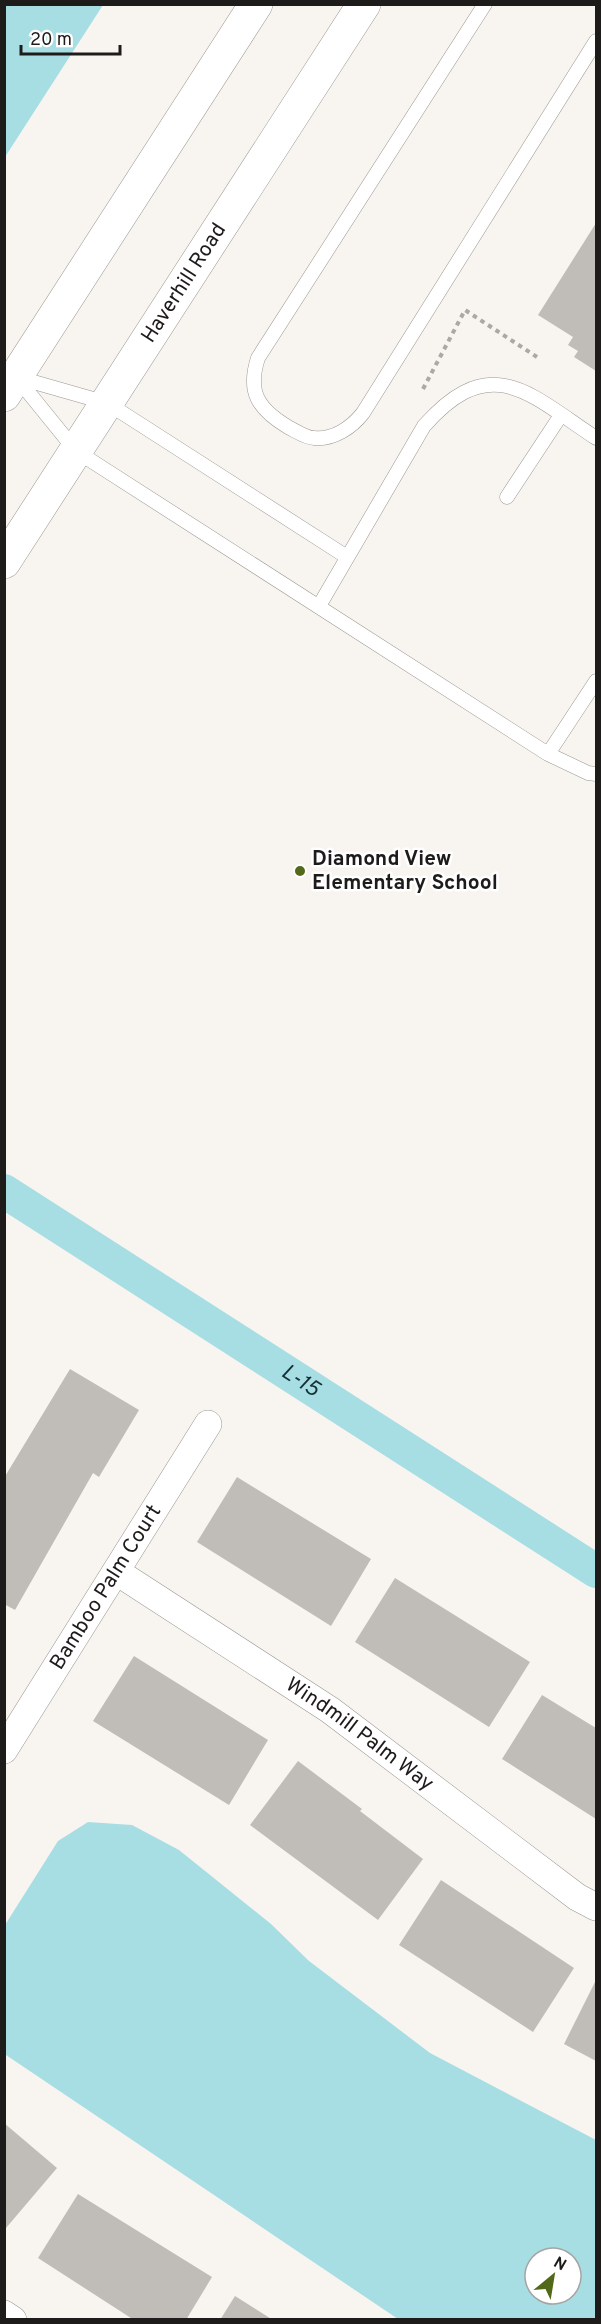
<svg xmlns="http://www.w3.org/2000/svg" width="601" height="2324" viewBox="0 0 601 2324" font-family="Overpass,sans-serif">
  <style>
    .water { fill: #a6dee4; fill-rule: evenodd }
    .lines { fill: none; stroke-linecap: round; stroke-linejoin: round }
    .canal { stroke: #a6dee4; stroke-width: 34 }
    .building { fill: #c0bdb9 }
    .lane-casing { stroke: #9b9894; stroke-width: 15 }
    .street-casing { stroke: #9b9894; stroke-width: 28 }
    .secondary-casing { stroke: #9b9894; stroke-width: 34 }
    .path { stroke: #aca8a5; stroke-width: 4; stroke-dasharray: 4.5 4.5; stroke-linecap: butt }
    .lane { stroke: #fff; stroke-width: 14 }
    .street { stroke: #fff; stroke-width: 27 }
    .secondary { stroke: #fff; stroke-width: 33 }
    .poi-dot { fill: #526919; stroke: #fff; stroke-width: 2 }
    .labels { text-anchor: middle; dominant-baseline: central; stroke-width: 5; stroke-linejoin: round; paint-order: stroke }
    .street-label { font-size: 21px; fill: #1e1c1b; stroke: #fff }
    .poi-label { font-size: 21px; font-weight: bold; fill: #1e1c1b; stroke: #fff; text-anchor: start }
    .water-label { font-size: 22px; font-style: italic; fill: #143034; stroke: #fff }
  </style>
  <rect width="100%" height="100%" fill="#f8f4f0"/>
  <path class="water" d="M 5,4 L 103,5 L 5,157 L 4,5 Z
    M 88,1822 L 132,1825 L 179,1850 L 271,1924 L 309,1961 L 430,2053 L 596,2140 L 596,2319 L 398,2319 L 6,2055 L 5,1925 L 58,1841 ZM 535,2258 L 571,2258 L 571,2294 L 535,2294 Z"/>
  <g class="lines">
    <path class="canal" id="s1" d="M 4,1191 L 596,1571"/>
  </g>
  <path class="building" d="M 596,223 L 596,371 L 574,357 L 578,351 L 568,345 L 573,337 L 538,315 Z
    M 70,1369 L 139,1410 L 99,1477 L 93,1473 L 15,1610 L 4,1604 L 4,1478 Z
    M 237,1477 L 371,1559 L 331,1626 L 197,1542 Z
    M 395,1578 L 530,1662 L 489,1727 L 355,1642 Z
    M 134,1656 L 268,1740 L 229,1805 L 93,1721 Z
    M 542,1695 L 596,1728 L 596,1819 L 502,1759 Z
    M 298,1761 L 362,1809 L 360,1811 L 423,1859 L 378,1920 L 250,1825 Z
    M 441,1880 L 574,1968 L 533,2032 L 399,1945 Z
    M 596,1980 L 596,2061 L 564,2044 Z
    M 4,2123 L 57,2168 L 6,2228 L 4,2227 Z
    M 78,2194 L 212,2277 L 186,2320 L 134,2320 L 38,2258 Z
    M 235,2296 L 273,2320 L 220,2320 Z"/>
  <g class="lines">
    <g class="lane-casing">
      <path id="lane" d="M 485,4 L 258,358 C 247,392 258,409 288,427 C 296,431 306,438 314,438 C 334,440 352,427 363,413 L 596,41
        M 16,377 L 76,451 L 548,754 L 588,773 L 596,774
        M 16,377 L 107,403 L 347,557
        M 507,497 L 561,415
        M 319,606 L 424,426 C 491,350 529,394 596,438
        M 548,754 L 596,681"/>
    </g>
    <g class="street-casing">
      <g id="street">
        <path id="s2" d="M 117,1572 L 330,1710 L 577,1897 L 596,1907"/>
        <path id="s3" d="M 4,1750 L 208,1424"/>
        <path d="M 4,2314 L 13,2320"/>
      </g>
    </g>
    <g class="secondary-casing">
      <g id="secondary">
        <path d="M 4,395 L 256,4"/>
        <path id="s4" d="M 4,562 L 364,4"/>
      </g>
    </g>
    <path class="path" d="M 423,389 L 465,310 L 537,357"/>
    <use href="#lane" class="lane"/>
    <use href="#street" class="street"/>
    <use href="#secondary" class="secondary"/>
  </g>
  <circle class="poi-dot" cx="300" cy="871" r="6"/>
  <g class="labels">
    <g class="street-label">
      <text stroke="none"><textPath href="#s4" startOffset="332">Haverhill Road</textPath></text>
      <text stroke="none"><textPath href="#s3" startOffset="192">Bamboo Palm Court</textPath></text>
      <text stroke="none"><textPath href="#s2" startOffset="292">Windmill Palm Way</textPath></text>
    </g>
    <g class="poi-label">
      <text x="312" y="859">Diamond View<tspan x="312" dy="24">Elementary School</tspan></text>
    </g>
    <g class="water-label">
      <text stroke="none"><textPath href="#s1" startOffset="352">L-15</textPath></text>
    </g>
  </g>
  <rect width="601" height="2324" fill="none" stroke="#1e1c1b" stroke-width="12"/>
  <g transform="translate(553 2276) rotate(30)"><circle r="28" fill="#ffffff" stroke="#a5a4a4" stroke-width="1.5"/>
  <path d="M0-4.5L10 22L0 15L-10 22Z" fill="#526919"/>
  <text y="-9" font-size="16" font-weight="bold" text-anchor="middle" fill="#1e1c1b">N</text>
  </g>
  <path d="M21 45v9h99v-9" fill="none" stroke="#1e1c1b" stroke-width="3"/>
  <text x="30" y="45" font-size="18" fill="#1e1c1b" stroke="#ffffff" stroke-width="4.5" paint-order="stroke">20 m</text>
</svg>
